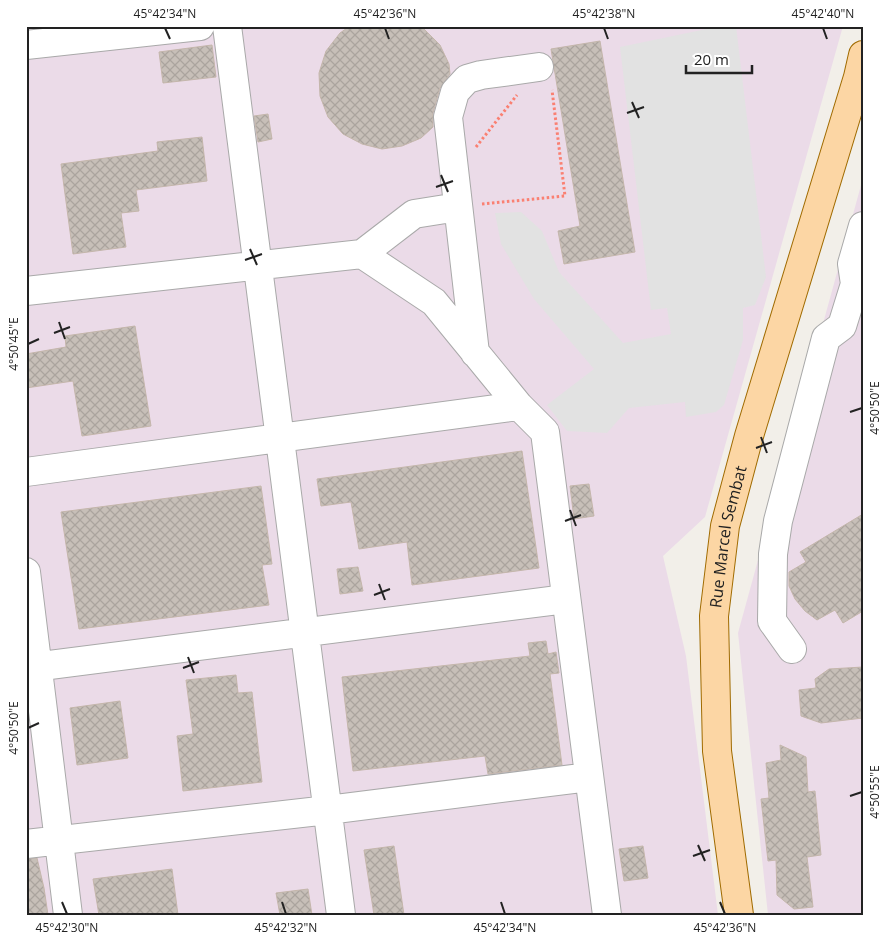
<svg xmlns="http://www.w3.org/2000/svg" width="889" height="941" viewBox="0 0 889 941" font-family="'Open Sans',sans-serif">
  <style>
    .industrial { fill: #ebdbe8 }
    .parking { fill: #e2e2e2 }
    .building { fill: url(#building-cross-hatch); stroke: #c4b6ab }
    .lines { fill: none; stroke-linecap: round; stroke-linejoin: round }
    .minor-casing { stroke: #a9a9a9; stroke-width: 30 }
    .major-casing { stroke: #a06b00; stroke-width: 30 }
    .path { stroke: #fa8072; stroke-width: 3; stroke-dasharray: 2.5 2.5; stroke-linecap: butt }
    .minor { stroke: #fff; stroke-width: 28 }
    .major { stroke: #fcd6a4; stroke-width: 28 }
    .ticks { fill: none; stroke: #222; stroke-width: 2 }
    .labels { text-anchor: middle; dominant-baseline: central; stroke-width: 5; stroke-linejoin: round; paint-order: stroke }
    .street-label { font-size: 16px; fill: #222; stroke: #fff }
    .neatline { fill: none; stroke: #222; stroke-width: 2 }
    .ticks-label { font-size: 12px; text-anchor: middle; fill: #222 }
  </style>
  <defs>
    <pattern id="building-cross-hatch" width="8" height="8" patternUnits="userSpaceOnUse" patternTransform="scale(1.25)"><rect width="8" height="8" fill="#c7bfb8"/><path d="M0 0l8 8M0 8l8-8" fill="none" stroke="#aba49e"/></pattern>
  </defs>
  <rect width="100%" height="100%" fill="#f2efe9"/>
  <path class="industrial" d="M 26,26 L 843,26 L 705,517 L 663,556 L 686,656 L 718,915 L 26,915 Z
    M 863,178 L 863,915 L 768,915 L 738,633 Z"/>
  <path class="parking" d="M 721,26 L 736,26 L 766,277 L 755,305 L 743,308 L 743,340 L 724,405 L 716,412 L 686,417 L 685,402 L 629,408 L 607,433 L 567,431 L 547,405 L 594,369 L 534,299 L 501,244 L 495,213 L 521,212 L 542,231 L 559,272 L 623,343 L 671,334 L 667,308 L 651,310 L 620,47 Z"/>
  <path class="building" d="M 350,26 L 420,26 L 424,29 L 440,45 L 449,64 L 450,74 L 440,88 L 433,113 L 433,127 L 421,138 L 402,146 L 382,149 L 362,144 L 343,134 L 328,117 L 320,96 L 319,73 L 326,51 L 340,33 Z
    M 600,41 L 635,252 L 564,264 L 558,231 L 580,226 L 551,49 Z
    M 212,45 L 216,77 L 163,83 L 159,52 Z
    M 268,114 L 272,139 L 258,142 L 254,116 Z
    M 202,137 L 207,181 L 136,190 L 139,211 L 121,213 L 126,247 L 73,254 L 61,164 L 158,151 L 157,142 Z
    M 135,326 L 151,426 L 82,436 L 73,381 L 26,388 L 26,354 L 66,347 L 65,336 Z
    M 522,451 L 539,568 L 412,585 L 407,542 L 359,549 L 351,502 L 321,506 L 317,479 Z
    M 589,484 L 594,516 L 574,519 L 570,486 Z
    M 261,486 L 272,564 L 262,565 L 269,605 L 79,629 L 61,512 Z
    M 863,514 L 863,611 L 843,623 L 835,610 L 817,620 L 805,611 L 795,599 L 789,586 L 789,572 L 806,562 L 800,552 Z
    M 358,567 L 363,591 L 340,594 L 337,569 Z
    M 546,641 L 548,654 L 556,652 L 559,673 L 550,674 L 562,765 L 488,774 L 485,756 L 353,771 L 342,677 L 530,656 L 528,643 Z
    M 863,667 L 863,718 L 821,723 L 801,716 L 799,690 L 816,688 L 815,679 L 829,669 Z
    M 236,675 L 238,693 L 252,692 L 262,782 L 183,791 L 177,736 L 193,734 L 186,680 Z
    M 120,701 L 128,758 L 77,765 L 70,708 Z
    M 780,745 L 806,757 L 808,792 L 815,791 L 821,855 L 807,857 L 813,907 L 794,909 L 777,895 L 776,860 L 768,861 L 761,799 L 769,798 L 766,763 L 781,760 Z
    M 394,846 L 404,915 L 374,915 L 364,850 Z
    M 643,846 L 648,878 L 624,881 L 619,849 Z
    M 37,858 L 44,888 L 48,915 L 26,915 L 26,859 Z
    M 172,869 L 178,915 L 99,915 L 93,879 Z
    M 308,889 L 312,915 L 280,915 L 276,893 Z"/>
  <g class="lines">
    <g class="minor-casing">
      <path id="minor" d="M 227,26 L 341,915
        M 26,45 L 200,26
        M 362,254 L 434,302 L 519,406 L 545,432 L 607,915
        M 26,291 L 362,254 L 414,214 L 458,207
        M 475,353 L 448,117 L 455,92 L 467,79 L 481,75 L 539,67
        M 26,472 L 519,406
        M 26,572 L 68,915
        M 792,649 L 772,621 L 773,554 L 778,521 L 826,338 L 842,326 L 855,284 L 852,264 L 863,226
        M 26,668 L 566,599
        M 26,844 L 328,810 L 589,777"/>
    </g>
    <g class="major-casing">
      <g id="major">
        <path id="s1" d="M 739,915 L 717,751 L 714,616 L 725,526 L 749,436 L 858,77 L 863,55"/>
      </g>
    </g>
    <path class="path" d="M 476,147 L 517,95
      M 482,204 L 565,196 L 552,90"/>
    <use href="#minor" class="minor"/>
    <use href="#major" class="major"/>
  </g>
  <path class="ticks" d="M 165,28 L 170,39M 385,28 L 389,39M 604,28 L 608,39M 823,28 L 827,39M 632,102 L 639,118M 627,113 L 644,107M 441,175 L 448,192M 436,187 L 453,181M 250,249 L 257,265M 245,260 L 262,254M 59,322 L 65,339M 54,333 L 70,327M 28,344 L 39,339M 850,412 L 862,408M 761,437 L 767,453M 756,448 L 772,442M 570,510 L 576,526M 565,521 L 581,515M 379,584 L 385,600M 374,595 L 390,589M 188,657 L 194,673M 183,668 L 199,662M 28,728 L 39,723M 850,796 L 862,792M 698,845 L 705,861M 693,856 L 710,850M 62,902 L 67,914M 282,902 L 286,914M 501,902 L 505,914M 720,902 L 725,914"/>
  <g class="labels">
    <g class="street-label">
      <text stroke="none"><textPath href="#s1" startOffset="381">Rue Marcel Sembat</textPath></text>
    </g>
  </g>
  <rect width="889" height="941" fill="none" stroke="#ffffff" stroke-width="55"/>
  <path d="M686 65v8h66v-8" fill="none" stroke="#222222" stroke-width="2.5"/>
  <text x="694" y="65" font-size="15" fill="#222222" stroke="#ffffff" stroke-width="4" paint-order="stroke">20 m</text>
  <rect x="28" y="28" width="834" height="886" class="neatline"/>
  <g class="ticks-label">
    <text x="165" y="18">45°42'34"N</text>
    <text x="385" y="18">45°42'36"N</text>
    <text x="604" y="18">45°42'38"N</text>
    <text x="823" y="18">45°42'40"N</text>
    <text transform="translate(14 344) rotate(-90)" y="4">4°50'45"E</text>
    <text transform="translate(875 408) rotate(-90)" y="4">4°50'50"E</text>
    <text transform="translate(14 728) rotate(-90)" y="4">4°50'50"E</text>
    <text transform="translate(875 792) rotate(-90)" y="4">4°50'55"E</text>
    <text x="67" y="932">45°42'30"N</text>
    <text x="286" y="932">45°42'32"N</text>
    <text x="505" y="932">45°42'34"N</text>
    <text x="725" y="932">45°42'36"N</text>
  </g>
</svg>
